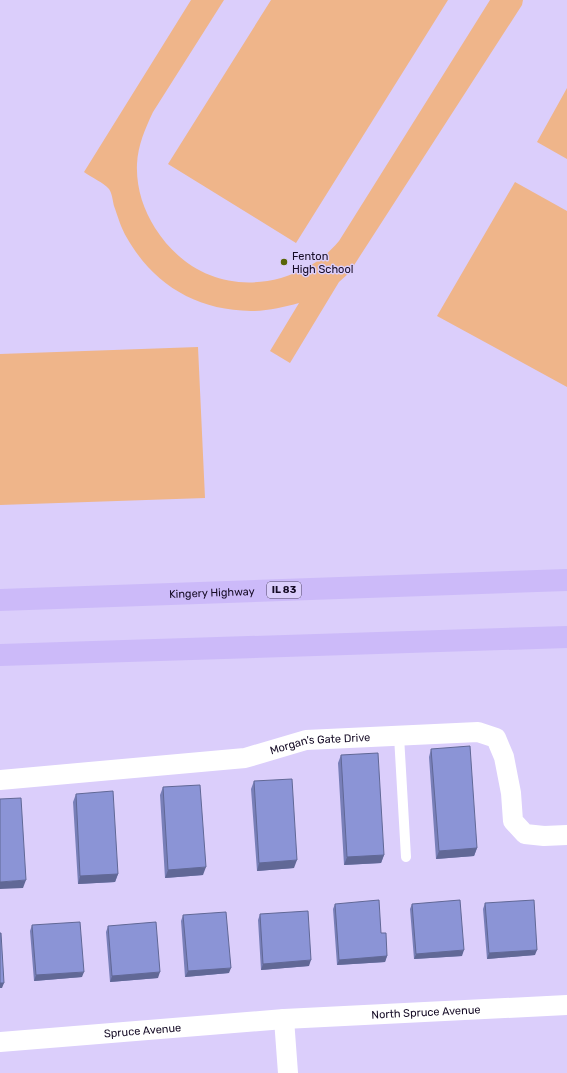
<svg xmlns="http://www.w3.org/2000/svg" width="567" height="1073" viewBox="0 0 567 1073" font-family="Rubik,sans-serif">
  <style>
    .green { fill: #efb58a }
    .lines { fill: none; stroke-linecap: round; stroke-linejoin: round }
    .lane { stroke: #fff; stroke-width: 10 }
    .street { stroke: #fff; stroke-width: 20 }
    .highway { stroke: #ccbaf9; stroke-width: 22 }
    .wall { fill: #787fb8 }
    .shaded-wall { fill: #616896 }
    .building { fill: #8b94d6; stroke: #616896 }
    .poi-dot { fill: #596507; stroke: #dbcefb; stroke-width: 1.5 }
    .labels { text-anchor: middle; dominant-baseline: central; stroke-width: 3; stroke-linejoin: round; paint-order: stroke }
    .shield { fill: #dbcefb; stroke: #504665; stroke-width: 1 }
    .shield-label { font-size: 10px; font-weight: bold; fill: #150b25 }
    .poi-label { font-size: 11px; fill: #150b25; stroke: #dbcefb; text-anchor: start }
    .street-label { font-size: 11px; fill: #150b25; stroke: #dbcefb }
  </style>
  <rect width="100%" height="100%" fill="#dbcefb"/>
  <path class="green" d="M 191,0 L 224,0 L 153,112 C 145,129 138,145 137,164 C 136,187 143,209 155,228 C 183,272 229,292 281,278 C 306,270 322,261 339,241 L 490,0 L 523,0 L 522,5 L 349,273 L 339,282 L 290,363 L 270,351 L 299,303 C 284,307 268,311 251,311 C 196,310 154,285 127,238 C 121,228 118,217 114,206 C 113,202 112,193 109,189 C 104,183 91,177 84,172 Z
    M 271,0 L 448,0 L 296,243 L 168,164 Z
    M 567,88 L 567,159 L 537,142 Z
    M 515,182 L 567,211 L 567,387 L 437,316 Z
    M 198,347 L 205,498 L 0,505 L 0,354 Z"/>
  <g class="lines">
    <path class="lane" d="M 399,736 L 406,857"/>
    <g class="street">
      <path id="s1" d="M 0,780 L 245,758 L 306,740 L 478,732 L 496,738 L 504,757 L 511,793 L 513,821 L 525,834 L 544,836 L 567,835"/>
      <path d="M 284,1019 L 288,1073"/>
      <path id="s2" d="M 0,1042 L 284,1019 L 567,1005"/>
    </g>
    <g class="highway">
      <path id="s3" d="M 0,600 L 567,580"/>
      <path d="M 0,655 L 567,637"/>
    </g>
  </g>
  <path class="wall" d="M 431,749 L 477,848 L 474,856 L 436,859 L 429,757 Z
    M 341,755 L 384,855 L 381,863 L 344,865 L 338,763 Z
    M 254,781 L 294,868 L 257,871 L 251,789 Z
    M 163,787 L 203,875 L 165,878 L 160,795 Z
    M 76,794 L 118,874 L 115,882 L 78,884 L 73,802 Z
    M 485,903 L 535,955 L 487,959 L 483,909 Z
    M 335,904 L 381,933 L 387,956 L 385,962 L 337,965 L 333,909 Z
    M 412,904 L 462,956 L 414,959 L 410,909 Z
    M 260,914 L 309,966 L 261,970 L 258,920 Z
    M 183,915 L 229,973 L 185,977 L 181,921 Z
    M 32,925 L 82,977 L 34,981 L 30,931 Z
    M 108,926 L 158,978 L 110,982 L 106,932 Z"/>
  <path class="shaded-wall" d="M 477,848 L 474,856 L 436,859 L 439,851 Z
    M 384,855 L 381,863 L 344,865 L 347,857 Z
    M 297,860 L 294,868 L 257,871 L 259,863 Z
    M 206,867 L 203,875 L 165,878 L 168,870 Z
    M 118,874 L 115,882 L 78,884 L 80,876 Z
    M 26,880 L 23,888 L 0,889 L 0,882 Z
    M 464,950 L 462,956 L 414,959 L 416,954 Z
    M 537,950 L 535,955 L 487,959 L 489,953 Z
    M 387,956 L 385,962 L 337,965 L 339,960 Z
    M 311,960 L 309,966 L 261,970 L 263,964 Z
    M 231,968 L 229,973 L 185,977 L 188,971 Z
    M 84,972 L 82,977 L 34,981 L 36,975 Z
    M 160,972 L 158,978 L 110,982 L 112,976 Z
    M 0,983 L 4,983 L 2,988 L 0,988 Z"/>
  <path class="building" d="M 470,746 L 477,848 L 439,851 L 431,749 Z
    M 378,753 L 384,855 L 347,857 L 341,755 Z
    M 292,779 L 297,860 L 259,863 L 254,781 Z
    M 200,785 L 206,867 L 168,870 L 163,787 Z
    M 113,791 L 118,874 L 80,876 L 76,794 Z
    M 21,798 L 26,880 L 0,882 L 0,799 Z
    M 379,900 L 381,933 L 386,933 L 387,956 L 339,960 L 335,904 Z
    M 460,900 L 464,950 L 416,954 L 412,904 Z
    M 534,900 L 537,950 L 489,953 L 485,903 Z
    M 308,911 L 311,960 L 263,964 L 260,914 Z
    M 226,912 L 231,968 L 188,971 L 183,915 Z
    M 80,922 L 84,972 L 36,975 L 32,925 Z
    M 156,922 L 160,972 L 112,976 L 108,926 Z
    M 0,933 L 1,933 L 4,983 L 0,983 Z"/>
  <circle class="poi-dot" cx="284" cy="262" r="4"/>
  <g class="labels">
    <rect class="shield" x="267" y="582" width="34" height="16" rx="3"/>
    <g class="shield-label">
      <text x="284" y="590">IL 83</text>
    </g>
    <g class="poi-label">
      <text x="292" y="256">Fenton<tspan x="292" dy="13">High School</tspan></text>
    </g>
    <g class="street-label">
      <text stroke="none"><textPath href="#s3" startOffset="212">Kingery Highway</textPath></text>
      <text stroke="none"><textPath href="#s1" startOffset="323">Morgan's Gate Drive</textPath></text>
      <text stroke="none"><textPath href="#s2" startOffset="427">North Spruce Avenue</textPath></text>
      <text stroke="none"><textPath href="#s2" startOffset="143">Spruce Avenue</textPath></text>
    </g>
  </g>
</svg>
